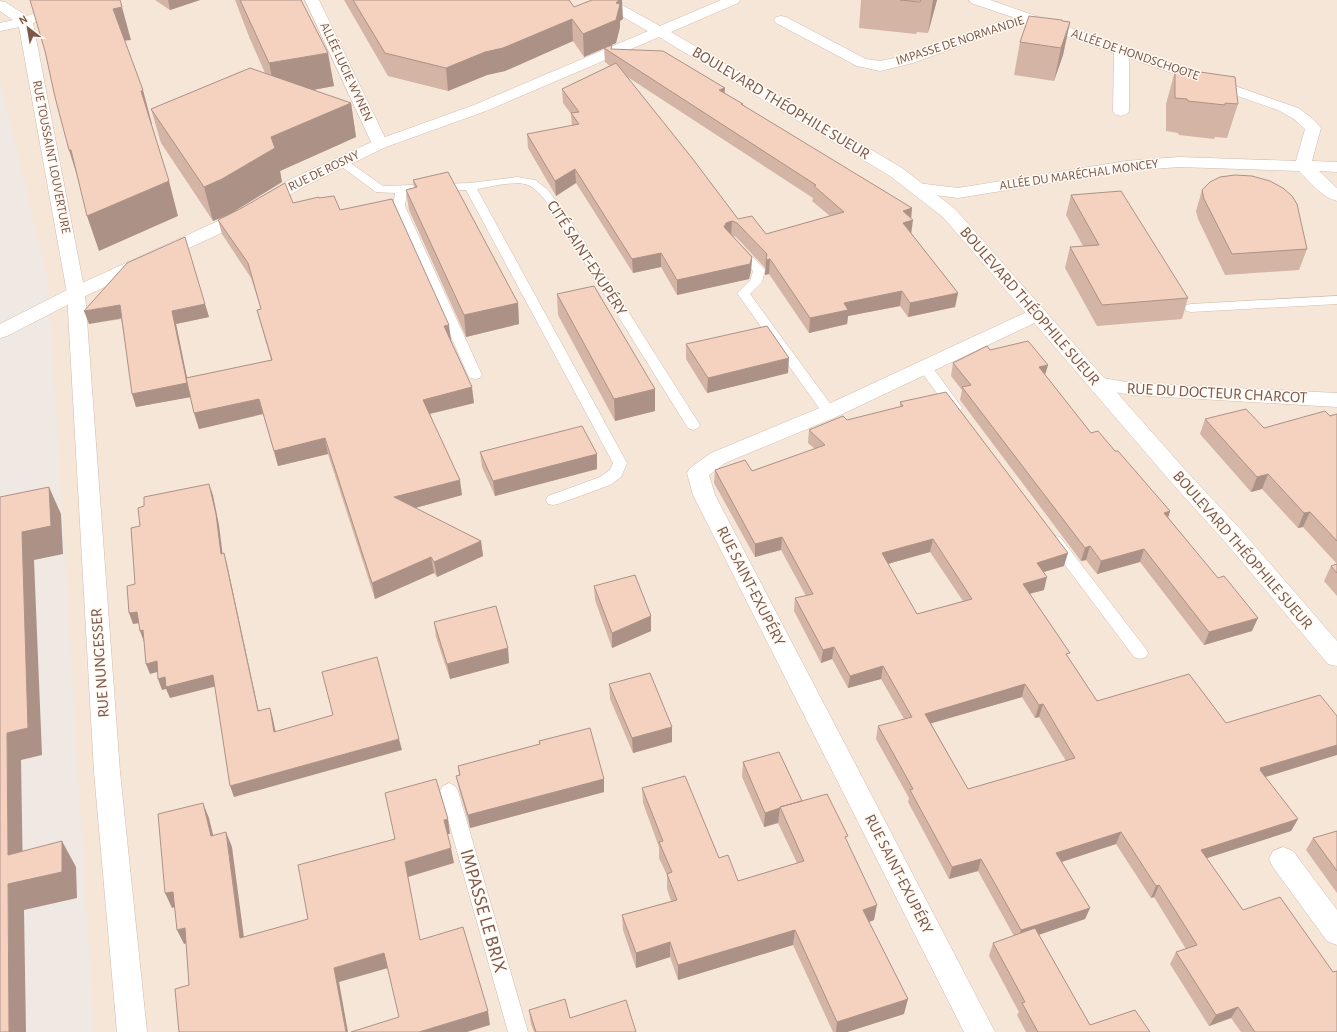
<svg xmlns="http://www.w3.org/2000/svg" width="1337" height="1032" viewBox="0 0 1337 1032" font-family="'Alegreya Sans',sans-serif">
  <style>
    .residential { fill: #f6e6d8 }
    .industrial { fill: #efe8e3 }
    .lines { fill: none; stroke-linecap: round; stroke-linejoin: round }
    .lane-casing { stroke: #d2bbae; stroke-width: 1 }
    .street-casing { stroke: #d2bbae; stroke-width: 1 }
    .secondary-casing { stroke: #d7bdae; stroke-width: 1 }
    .lane { fill: #fff; fill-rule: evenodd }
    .street { fill: #fff; fill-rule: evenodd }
    .secondary { fill: #fff; fill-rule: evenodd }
    .wall { fill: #d3b4a5; fill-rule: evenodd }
    .shaded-wall { fill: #ac9286 }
    .building { fill: #f5d1c0; stroke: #ac9286; fill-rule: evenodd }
    .labels { text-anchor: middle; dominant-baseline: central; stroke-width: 3; stroke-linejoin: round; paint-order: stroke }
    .far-street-label { font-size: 13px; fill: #7b584b; stroke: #fff9f2 }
    .street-label { font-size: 16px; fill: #7b584b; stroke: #fff9f2 }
    .near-street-label { font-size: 19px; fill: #7b584b; stroke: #fff9f2 }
  </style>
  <rect width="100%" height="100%" fill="#fef5ea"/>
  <path class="residential" d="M 0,0 L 1337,0 L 1337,1032 L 0,1032 Z"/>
  <path class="industrial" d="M 0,81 L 48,279 L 94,1032 L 0,1032 Z"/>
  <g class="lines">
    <g class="lane-casing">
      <path id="lane" d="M 342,159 L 346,160 L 383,186 L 470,183 L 517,177 L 535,180 L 548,190 L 572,223 L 700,425 L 698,428 L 693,430 L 688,428 L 560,223 C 552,211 542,191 528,185 C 516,180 490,187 477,189 L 627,463 L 621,477 L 610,485 L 558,504 L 553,505 L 548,504 L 546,500 L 548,496 L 600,477 L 610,470 L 613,463 L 466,190 L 407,192 L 405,206 L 482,375 L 480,378 L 475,379 L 470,378 L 468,375 L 393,206 L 395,193 L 376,192 L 338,164 L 336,162 L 338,160 Z
        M 738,245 L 742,246 L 765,270 L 762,282 L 750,294 L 834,409 L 836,412 L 834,415 L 829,417 L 824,415 L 737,293 L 750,281 L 753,271 L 732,249 L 734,246 Z
        M 1337,296 L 1337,304 L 1191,312 L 1186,311 L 1185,308 L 1186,305 L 1191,304 Z
        M 925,363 L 930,364 L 960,405 L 962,408 L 960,411 L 955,413 L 950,411 L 920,370 L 918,367 L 920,364 Z
        M 1055,536 L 1060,537 L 1146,649 L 1148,653 L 1146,657 L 1140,659 L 1134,657 L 1047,541 L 1050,537 Z
        M 449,783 L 455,786 L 458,791 L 528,1032 L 508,1032 L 440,791 L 443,786 Z"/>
    </g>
    <g class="street-casing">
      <path id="street" d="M 74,0 L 95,0 L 93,3 L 33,23 L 85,293 L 120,772 L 147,1032 L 117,1032 L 94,772 L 67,293 L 19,27 L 0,31 L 0,23 L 13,20 L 0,11 L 0,1 L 5,2 L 27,16 Z
        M 305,0 L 319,0 L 388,144 L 386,147 L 380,149 L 374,147 L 372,144 Z
        M 969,0 L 990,0 L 1298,108 L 1312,118 L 1321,128 L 1312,161 L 1337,162 L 1337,172 L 1319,171 L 1337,188 L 1337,201 C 1322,197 1310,182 1299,171 L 1179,167 L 1126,171 L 958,198 L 911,192 L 908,188 L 911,184 L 917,183 L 958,188 L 1126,161 L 1179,157 L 1296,161 L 1305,129 L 1294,119 L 1278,110 L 1129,58 L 1129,111 L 1127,114 L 1121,116 L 1115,114 L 1113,111 L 1114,53 L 1030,23 L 1006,29 L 913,63 L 880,71 L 857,66 L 776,23 L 774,20 L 776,17 L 781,16 L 786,17 L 866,59 L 880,61 L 904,56 L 996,23 L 1015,18 L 971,3 Z
        M 1038,308 L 1045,310 L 1047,314 L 1045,318 L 836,417 L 725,463 L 709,475 L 715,495 L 995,1032 L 964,1032 L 693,495 L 687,473 L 690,468 L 711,453 L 822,407 L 1031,310 Z
        M 1097,377 L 1132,383 L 1337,393 L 1337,407 L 1132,395 L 1090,388 L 1087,383 L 1090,378 Z
        M 1283,847 L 1293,851 L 1337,910 L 1337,945 L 1327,941 L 1273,867 L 1269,859 L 1273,851 Z"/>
    </g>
    <g class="secondary-casing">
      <path id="secondary" d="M 596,0 L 613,0 L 660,26 L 721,0 L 740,0 L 738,3 L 671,32 L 902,168 L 955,209 L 1187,472 L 1242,531 L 1337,641 L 1337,666 L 1328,664 L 1226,543 L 1171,482 L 943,217 L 890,176 L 659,37 L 486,111 L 386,147 L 303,187 L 243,223 L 83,297 L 7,336 L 0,338 L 0,324 L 69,289 L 231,215 L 291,179 L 374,141 L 474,105 L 648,31 L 598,3 Z"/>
    </g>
    <use href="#lane" class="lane"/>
    <use href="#street" class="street"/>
    <use href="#secondary" class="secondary"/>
  </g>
  <path class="wall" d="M 155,0 L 200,0 L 170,10 Z
    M 235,0 L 301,0 L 334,86 L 313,90 L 351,103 L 356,137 L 280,171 L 282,182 L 230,214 L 213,221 L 161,143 L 151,109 L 265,73 L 250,39 Z
    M 344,0 L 569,0 L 574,7 L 623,19 L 620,21 L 620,27 L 616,43 L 584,57 L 573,41 L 505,71 L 487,75 L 448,91 L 388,76 Z
    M 861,0 L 937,0 L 928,33 L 917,32 L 916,34 L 859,28 Z
    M 1062,21 L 1070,22 L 1063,55 L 1054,81 L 1014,75 L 1020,42 Z
    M 604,48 L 612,49 L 725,88 L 724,93 L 743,104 L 743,105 L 911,219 L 911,233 L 958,293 L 955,307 L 908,317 L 900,306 L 848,316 L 847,324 L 809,333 L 769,274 L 765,275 L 766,269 L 736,237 L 733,236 L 752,257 L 751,271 L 749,279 L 677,295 L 661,267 L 633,273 L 576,183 L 556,196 L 528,148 L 527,134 L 572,126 L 571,114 L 563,103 L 562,89 L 610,66 L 605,62 ZM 626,76 L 813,198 L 812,201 L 830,216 L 766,234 L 738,219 Z
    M 1175,71 L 1238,104 L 1227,138 L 1215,137 L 1214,139 L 1179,135 L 1178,133 L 1166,131 L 1166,104 Z
    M 413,180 L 518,303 L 519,324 L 466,337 L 409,210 L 406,190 L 414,188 Z
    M 1202,190 L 1307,249 L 1299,270 L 1225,275 L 1198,219 L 1196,211 Z
    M 1071,195 L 1188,298 L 1182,319 L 1097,326 L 1065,268 L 1070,247 L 1083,246 L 1066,215 Z
    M 319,198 L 340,210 L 451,340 L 474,403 L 430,414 L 462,495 L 415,508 L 481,541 L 483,556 L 437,577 L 434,573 L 375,599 L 328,454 L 278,466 L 263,414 L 199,429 L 190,397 L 136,407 L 121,319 L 89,324 L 205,304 L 209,317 L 176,324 L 187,378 L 271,360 L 261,325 L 257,310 L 261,309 L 251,278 L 222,234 L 218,220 L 293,203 Z
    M 557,294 L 655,411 L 615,421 L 558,315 Z
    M 686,344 L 788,373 L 707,393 L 686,359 Z
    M 990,350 L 1048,365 L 1045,375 L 1091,433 L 1115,451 L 1170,511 L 1168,517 L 1252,631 L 1204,645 L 1140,562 L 1097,574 L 1086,560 L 1081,561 L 960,400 L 962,390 L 951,376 L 953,363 Z
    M 900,402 L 1064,566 L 1044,572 L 1044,590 L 1030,594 L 1068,657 L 1097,701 L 1265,777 L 1298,819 L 1291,831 L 1206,858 L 1243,910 L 1337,1032 L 1241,1032 L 1231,1018 L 1209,1026 L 1170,964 L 1176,952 L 1186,949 L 1154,897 L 1151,898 L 1116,844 L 1062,862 L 1090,908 L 1085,919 L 1039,935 L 1090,1025 L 1150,1032 L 1026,1032 L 1017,1015 L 1019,1012 L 989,956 L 993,943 L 1014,936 L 978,871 L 949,879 L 908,802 L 909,798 L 876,739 L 878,726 L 904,719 L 881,679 L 848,688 L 832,659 L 821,663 L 794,611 L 795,598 L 806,596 L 781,550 L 755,557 L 714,483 L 715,470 L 752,471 L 815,449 L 808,443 L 809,430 L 900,407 ZM 930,552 L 963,601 L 917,614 L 888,564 ZM 1022,697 L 1035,718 L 1039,717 L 1066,761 L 968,789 L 931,723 Z
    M 1337,414 L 1337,564 L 1303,527 L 1298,528 L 1262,489 L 1251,492 L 1200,434 L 1205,419 L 1264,428 Z
    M 480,452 L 597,454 L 597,469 L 495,496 L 482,467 Z
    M 1337,564 L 1337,596 L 1324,581 L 1331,566 Z
    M 594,586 L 651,616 L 651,631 L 612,648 L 595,600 Z
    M 434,622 L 508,648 L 509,663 L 450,679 L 436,637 Z
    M 609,684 L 672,727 L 672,742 L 633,753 L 610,699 Z
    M 539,741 L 604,779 L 604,792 L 470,828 L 459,789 L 456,776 L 459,775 L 458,766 L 539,744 Z
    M 743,762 L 802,801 L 847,841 L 874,920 L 869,922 L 904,1014 L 847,1032 L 833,1032 L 793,945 L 678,980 L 670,957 L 636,968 L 623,930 L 622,915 L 671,901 L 667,889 L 667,875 L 659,858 L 659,847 L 643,803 L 642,788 L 719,858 L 738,881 L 797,863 L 778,823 L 764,827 L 742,777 Z
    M 1337,831 L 1337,893 L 1306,850 L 1313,838 Z
    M 529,1010 L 570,1018 L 636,1032 L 534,1032 L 531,1024 Z"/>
  <path class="shaded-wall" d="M 168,0 L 200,0 L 170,10 Z
    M 619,0 L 622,0 L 623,19 L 620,21 L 620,27 L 616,43 L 584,57 L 583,34 Z
    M 933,0 L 937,0 L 928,33 Z
    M 122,7 L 131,40 L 122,41 L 113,9 Z
    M 572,19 L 573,41 L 505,71 L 487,75 L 448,91 L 446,68 L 485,52 Z
    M 1070,22 L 1063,55 L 1054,81 L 1061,48 Z
    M 328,53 L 334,86 L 276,97 L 269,63 Z
    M 725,88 L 724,101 L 719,90 Z
    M 143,90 L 152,124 L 151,124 L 141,91 Z
    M 351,103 L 356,137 L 280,171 L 282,182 L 230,214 L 213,221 L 204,187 L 271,137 Z
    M 69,150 L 71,150 L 80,185 Z
    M 575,169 L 576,183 L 556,196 L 555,181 Z
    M 169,181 L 178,216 L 99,251 L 87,216 Z
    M 912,208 L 911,221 L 913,220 L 911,235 L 901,238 L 903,211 Z
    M 732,221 L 731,236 L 724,227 L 726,223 Z
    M 661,253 L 661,267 L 633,273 L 632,259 Z
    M 752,257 L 751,271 L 749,279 L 677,295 L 677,280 Z
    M 770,259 L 769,274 L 765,275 L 766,260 Z
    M 902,291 L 900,306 L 848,316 L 847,324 L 809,333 L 810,318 L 844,303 Z
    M 958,293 L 955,307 L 908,317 L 910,303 Z
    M 518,303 L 519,324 L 466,337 L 464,315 Z
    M 205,304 L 209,317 L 176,324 L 191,397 L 136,407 L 132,394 L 172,311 Z
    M 120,305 L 124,318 L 89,324 L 84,311 Z
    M 449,325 L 451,340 L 446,341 L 444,326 Z
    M 789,358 L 788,373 L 707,393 L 708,378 Z
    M 1048,365 L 1044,378 L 1039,367 Z
    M 472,387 L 474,403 L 425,415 L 423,400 Z
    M 655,389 L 655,411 L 615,421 L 614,399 Z
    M 259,399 L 263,414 L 199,429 L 194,413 Z
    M 325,438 L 328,454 L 278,466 L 274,451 Z
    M 597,454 L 597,469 L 495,496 L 493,481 Z
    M 1268,474 L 1262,489 L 1251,492 L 1257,477 Z
    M 460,480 L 462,495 L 397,513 L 394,497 Z
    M 209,484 L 213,495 L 219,525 L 224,565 L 221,554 Z
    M 49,487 L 61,514 L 63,554 L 34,560 L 42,755 L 21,760 L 23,881 L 62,841 L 76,867 L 77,898 L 24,910 L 26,1032 L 9,1032 L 7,733 L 22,532 Z
    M 1170,511 L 1166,525 L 1164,513 Z
    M 1310,512 L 1303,527 L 1298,528 L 1304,513 Z
    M 782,537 L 781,550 L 755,557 L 755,544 Z
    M 933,539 L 930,552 L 880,566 L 882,553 Z
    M 481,541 L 483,556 L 437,577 L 434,562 Z
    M 1090,546 L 1086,560 L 1081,561 L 1085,548 Z
    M 1144,549 L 1140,562 L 1097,574 L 1101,561 Z
    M 224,553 L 227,564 L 261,722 L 258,711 Z
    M 1068,553 L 1064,566 L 1033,575 L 1037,563 Z
    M 431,557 L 434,573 L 375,599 L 372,583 Z
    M 1047,577 L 1044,590 L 1020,596 L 1023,584 Z
    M 137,612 L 141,623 L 133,624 L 129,613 Z
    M 651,616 L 651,631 L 612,648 L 612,633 Z
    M 1258,618 L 1252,631 L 1204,645 L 1209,632 Z
    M 143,630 L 144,642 L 140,631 Z
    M 834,647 L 832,659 L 821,663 L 823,650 Z
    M 508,648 L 509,663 L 450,679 L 447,664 Z
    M 157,661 L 161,671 L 150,674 L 146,664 Z
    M 883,666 L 881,679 L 848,688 L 850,676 Z
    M 213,675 L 217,686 L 170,698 L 166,689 L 162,690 L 158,679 L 165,677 Z
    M 1025,684 L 1022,697 L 922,726 L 925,714 Z
    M 1043,704 L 1039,717 L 1035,718 L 1039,705 Z
    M 270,708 L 273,719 L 278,743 L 274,732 Z
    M 672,727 L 672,742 L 633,753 L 632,738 Z
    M 399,739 L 402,750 L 234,797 L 230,786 Z
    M 1337,745 L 1337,755 L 1256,780 L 1260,768 Z
    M 604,779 L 604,792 L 470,828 L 468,815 Z
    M 203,803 L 209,818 L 217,851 L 211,836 Z
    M 780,808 L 778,823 L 764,827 L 765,813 Z
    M 448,819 L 450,834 L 447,834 L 444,820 Z
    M 1298,819 L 1291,831 L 1195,862 L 1201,850 Z
    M 226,832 L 232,847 L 246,953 L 240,938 Z
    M 1121,832 L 1116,844 L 1052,865 L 1056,853 Z
    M 451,848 L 454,863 L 408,877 L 423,955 L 420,940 L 405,862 Z
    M 981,859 L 978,871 L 949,879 L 952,867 Z
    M 1159,885 L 1154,897 L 1151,898 L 1156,886 Z
    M 173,892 L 179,906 L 172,908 L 165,893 Z
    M 877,905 L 874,920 L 861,925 L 863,910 Z
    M 1090,908 L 1085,919 L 1017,942 L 1021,930 Z
    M 185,928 L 191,942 L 184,944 L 177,930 Z
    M 795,930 L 793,945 L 678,980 L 678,965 Z
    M 670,942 L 670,957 L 636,968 L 636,953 Z
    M 384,953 L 388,968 L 339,982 L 348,1032 L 346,1032 L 334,968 Z
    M 908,999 L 904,1014 L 847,1032 L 836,1032 L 837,1022 Z
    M 1238,1007 L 1231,1018 L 1209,1026 L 1216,1015 Z
    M 488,1011 L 490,1025 L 467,1032 L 419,1032 Z"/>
  <path class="building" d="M 30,0 L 120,0 L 122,7 L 113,9 L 143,90 L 141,91 L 169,181 L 87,216 L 71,150 L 69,150 L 55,97 L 45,51 Z
    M 240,0 L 301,0 L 328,53 L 269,63 Z
    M 353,0 L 569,0 L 574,7 L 592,0 L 619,0 L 616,3 L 620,4 L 616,20 L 583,34 L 572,19 L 503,48 L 485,52 L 446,68 L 385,53 Z
    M 900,0 L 921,0 L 920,2 Z
    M 1029,16 L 1062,20 L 1062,21 L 1070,22 L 1061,48 L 1020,42 Z
    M 612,45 L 611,49 L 663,51 L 725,88 L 719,90 L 743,104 L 741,104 L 912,208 L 903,211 L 913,220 L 903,223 L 958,293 L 910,303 L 902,291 L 844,303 L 848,310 L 810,318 L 770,259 L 766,260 L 767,254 L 737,223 L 732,221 L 726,223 L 724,227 L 752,257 L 750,264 L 677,280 L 661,253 L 632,259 L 575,169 L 555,181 L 527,134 L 579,124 L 571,113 L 579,112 L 562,89 L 616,63 L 692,158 L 738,219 L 752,216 L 766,234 L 844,212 L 814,186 L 816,185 L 604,48 Z
    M 250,68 L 351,103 L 271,137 L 275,148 L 222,179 L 204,187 L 151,109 Z
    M 1186,70 L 1235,77 L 1238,104 L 1225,103 L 1225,105 L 1188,101 L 1187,99 L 1175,98 L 1175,71 L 1186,72 Z
    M 448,172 L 518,303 L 464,315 L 406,190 L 417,187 L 413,180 Z
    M 1235,175 L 1252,176 L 1270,181 L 1283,188 L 1292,196 L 1297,204 L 1307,249 L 1232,254 L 1204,199 L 1202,190 L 1210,182 L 1220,177 Z
    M 285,183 L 293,203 L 319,197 L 319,198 L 334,196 L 340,210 L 392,199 L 449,325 L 444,326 L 472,387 L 423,400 L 460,480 L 394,497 L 481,541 L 434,562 L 431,557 L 372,583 L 325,438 L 274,451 L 259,399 L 194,413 L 186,378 L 272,360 L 257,310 L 261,309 L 248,263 L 218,220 L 240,209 Z
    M 1121,191 L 1188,298 L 1102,305 L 1070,247 L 1099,245 L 1071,195 Z
    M 185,237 L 205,304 L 172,311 L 187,383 L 132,394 L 120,305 L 84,311 L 127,263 Z
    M 594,286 L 655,389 L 614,399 L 557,294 Z
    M 767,326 L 789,358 L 708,378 L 686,344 Z
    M 1028,341 L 1048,365 L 1039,367 L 1091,433 L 1098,431 L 1115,451 L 1118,451 L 1170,511 L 1164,513 L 1218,578 L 1224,576 L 1258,618 L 1209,632 L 1144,549 L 1101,561 L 1090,546 L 1085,548 L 962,387 L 971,385 L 953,363 L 987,346 L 990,350 Z
    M 946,392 L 1068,553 L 1037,563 L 1047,577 L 1023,584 L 1070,653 L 1066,654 L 1097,701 L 1189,674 L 1226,723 L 1320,695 L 1337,716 L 1337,745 L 1260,768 L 1261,770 L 1260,770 L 1298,819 L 1201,850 L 1243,910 L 1280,897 L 1333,972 L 1337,971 L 1337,1032 L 1255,1032 L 1238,1007 L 1216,1015 L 1176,952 L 1197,945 L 1159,885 L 1156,886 L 1121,832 L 1056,853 L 1090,908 L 1021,930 L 981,859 L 952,867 L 910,790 L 913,789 L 878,726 L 912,717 L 883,666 L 850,676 L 834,647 L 823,650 L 795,598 L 813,594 L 782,537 L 755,544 L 715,470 L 745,460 L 752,471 L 825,445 L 809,430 L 843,416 L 847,420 L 903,406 L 900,402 ZM 933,539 L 972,599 L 917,614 L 882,553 ZM 1025,684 L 1039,705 L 1043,704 L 1075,758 L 968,789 L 925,714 Z
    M 1246,409 L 1264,428 L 1325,411 L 1330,416 L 1337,414 L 1337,541 L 1310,512 L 1304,513 L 1268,474 L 1257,477 L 1205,419 Z
    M 582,426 L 597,454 L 493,481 L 480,452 Z
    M 209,484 L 216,514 L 221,554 L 224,553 L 258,711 L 270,708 L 274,732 L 333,715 L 322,672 L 377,657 L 399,739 L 230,786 L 213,675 L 166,687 L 165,677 L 158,679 L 157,661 L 146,664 L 143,630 L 140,631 L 137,612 L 129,613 L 127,586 L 135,584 L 131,528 L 140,526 L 138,508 L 144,506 L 144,497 Z
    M 49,487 L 51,526 L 22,532 L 28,728 L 7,733 L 8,855 L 62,841 L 62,872 L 8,884 L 9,1032 L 0,1032 L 0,497 Z
    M 1337,564 L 1337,573 L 1331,566 Z
    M 635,575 L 651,616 L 612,633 L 594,586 Z
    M 496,606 L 508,648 L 447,664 L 434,622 Z
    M 650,673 L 672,727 L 632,738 L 609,684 Z
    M 590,728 L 604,779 L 468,815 L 456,776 L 460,775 L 458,766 L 540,744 L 539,741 Z
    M 779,752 L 802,801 L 780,807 L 780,808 L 765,813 L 743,762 Z
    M 685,776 L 719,858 L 728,855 L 738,881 L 804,861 L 780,807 L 827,794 L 848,836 L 845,837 L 877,905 L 863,910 L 908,999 L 837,1022 L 795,930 L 678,965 L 670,942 L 636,953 L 622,915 L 677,900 L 667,874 L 672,872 L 659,842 L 663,841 L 642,788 Z
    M 436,779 L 448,819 L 444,820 L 451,848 L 405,862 L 420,940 L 463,927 L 488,1011 L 419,1032 L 351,1032 L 399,1017 L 384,953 L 334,968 L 346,1032 L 179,1032 L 175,989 L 189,985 L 185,928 L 177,930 L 173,892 L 165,893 L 158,814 L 203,803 L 211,836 L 226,832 L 240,938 L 308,919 L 298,865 L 395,839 L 385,793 Z
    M 1337,831 L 1337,871 L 1313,838 Z
    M 1035,928 L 1090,1025 L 1135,1010 L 1150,1032 L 1038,1032 L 1022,1003 L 1025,1002 L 993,943 Z
    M 565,999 L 570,1018 L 626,1000 L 636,1032 L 536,1032 L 529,1010 Z"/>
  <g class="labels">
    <g class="far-street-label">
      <text transform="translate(960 41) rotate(-18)">IMPASSE DE NORMANDIE</text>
      <text transform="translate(1135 55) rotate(19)">ALLÉE DE HONDSCHOOTE</text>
      <text transform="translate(346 72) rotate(65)">ALLÉE LUCIE WYNEN</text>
      <text transform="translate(51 157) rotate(79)">RUE TOUSSAINT LOUVERTURE</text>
      <text transform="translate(324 171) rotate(-26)">RUE DE ROSNY</text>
      <text transform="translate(1079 175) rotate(-8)">ALLÉE DU MARÉCHAL MONCEY</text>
    </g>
    <g class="street-label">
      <text transform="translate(781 103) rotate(31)">BOULEVARD THÉOPHILE SUEUR</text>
      <text transform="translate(587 258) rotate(57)">CITÉ SAINT-EXUPÉRY</text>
      <text transform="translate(1030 306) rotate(49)">BOULEVARD THÉOPHILE SUEUR</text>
      <text transform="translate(1217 393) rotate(3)">RUE DU DOCTEUR CHARCOT</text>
      <text transform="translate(1243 550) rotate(49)">BOULEVARD THÉOPHILE SUEUR</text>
      <text transform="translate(751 586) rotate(63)">RUE SAINT-EXUPÉRY</text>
      <text transform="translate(100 663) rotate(-94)">RUE NUNGESSER</text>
      <text transform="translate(899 874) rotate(63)">RUE SAINT-EXUPÉRY</text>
    </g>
    <g class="near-street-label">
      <text transform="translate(483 911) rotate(74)">IMPASSE LE BRIX</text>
    </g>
  </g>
  <g transform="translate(28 28) rotate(329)" stroke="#fff9f2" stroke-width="3" paint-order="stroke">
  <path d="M0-3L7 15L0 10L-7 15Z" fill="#7b584b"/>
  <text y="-6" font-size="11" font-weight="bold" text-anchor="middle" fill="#7b584b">N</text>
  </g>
</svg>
